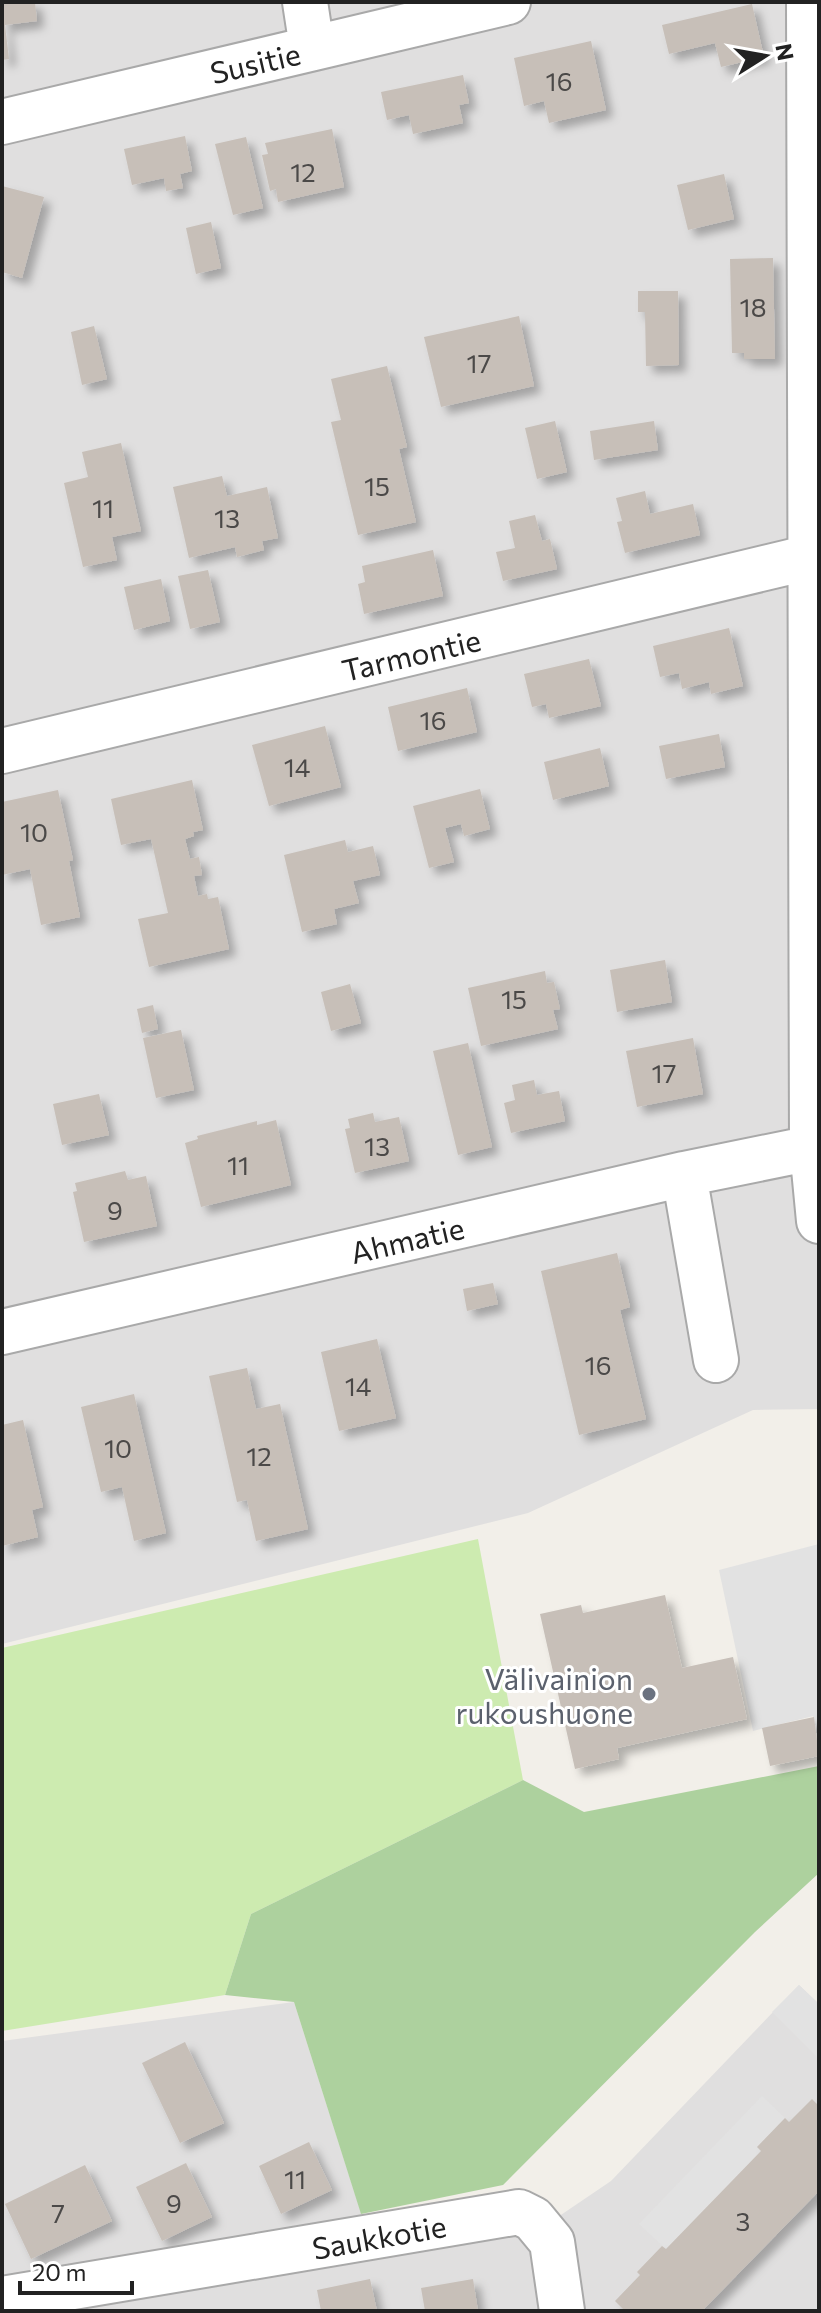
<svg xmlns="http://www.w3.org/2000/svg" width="821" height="2313" viewBox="0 0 821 2313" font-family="Commissioner,sans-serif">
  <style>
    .residential { fill: #e0dfdf }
    .grass { fill: #cdebb0 }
    .forest { fill: #add19e }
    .parking { fill: #e2e2e2 }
    .building { fill: #c7bfb8; filter: url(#shadow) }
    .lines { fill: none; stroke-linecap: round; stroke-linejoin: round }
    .minor-casing { stroke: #a9a9a9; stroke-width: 48 }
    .minor { stroke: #fff; stroke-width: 44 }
    .worship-dot { fill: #6b7280; stroke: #fff; stroke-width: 3 }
    .labels { text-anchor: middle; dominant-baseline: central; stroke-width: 6; stroke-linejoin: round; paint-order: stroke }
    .number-label { font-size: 26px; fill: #4b4948 }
    .street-label { font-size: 30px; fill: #222; stroke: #fff }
    .worship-label { font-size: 30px; fill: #5b616d; stroke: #fff; text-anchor: end }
  </style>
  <defs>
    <filter id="shadow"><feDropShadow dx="7" dy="7" stdDeviation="4" flood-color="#0004"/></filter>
  </defs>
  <rect width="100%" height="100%" fill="#f2efe9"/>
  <path class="residential" d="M 2,2 L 819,2 L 819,1409 L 753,1410 L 528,1513 L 2,1644 Z
    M 799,1985 L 819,2004 L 819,2311 L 2,2311 L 2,2041 L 294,2002 L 374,2254 L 549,2223 L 611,2181 Z"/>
  <path class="grass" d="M 478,1539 L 523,1780 L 251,1914 L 225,1995 L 2,2031 L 2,1648 Z"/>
  <path class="forest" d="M 819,1766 L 819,1873 L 755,1932 L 503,2185 L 361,2214 L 294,2002 L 225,1995 L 251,1914 L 523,1780 L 584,1812 Z"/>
  <path class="parking" d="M 819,1544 L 819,1744 L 813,1716 L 753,1731 L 719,1570 Z
    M 799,1985 L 819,2004 L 819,2059 L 772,2012 Z
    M 762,2096 L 785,2118 L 757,2147 L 761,2151 L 666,2249 L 639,2224 Z"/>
  <path class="building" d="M 2,2 L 35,2 L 37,21 L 5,25 L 9,59 L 2,60 Z
    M 752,4 L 764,57 L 721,67 L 715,43 L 669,54 L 662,25 Z
    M 591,41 L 606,110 L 549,123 L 544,101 L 524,106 L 514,58 Z
    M 463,75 L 469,103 L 459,105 L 463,123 L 413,134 L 409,115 L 387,120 L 381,92 Z
    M 332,129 L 344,187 L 278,202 L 276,189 L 270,191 L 262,155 L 268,154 L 265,143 Z
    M 185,136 L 192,171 L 180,174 L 183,188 L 166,191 L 164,178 L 132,185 L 124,149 Z
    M 246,137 L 263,208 L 233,215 L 215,144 Z
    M 724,174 L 734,219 L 688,230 L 677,185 Z
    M 2,186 L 44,197 L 22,278 L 2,272 Z
    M 211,222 L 221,268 L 196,274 L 186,228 Z
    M 773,258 L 775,359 L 744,359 L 744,353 L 732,353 L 730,259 Z
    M 638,291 L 678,291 L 679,365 L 646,366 L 645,312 L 638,312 Z
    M 519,316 L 534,386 L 441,407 L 424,337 Z
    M 94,326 L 107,379 L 82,385 L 71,332 Z
    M 387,366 L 407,447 L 399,449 L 416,522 L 358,535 L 331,422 L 341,420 L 331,379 Z
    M 555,421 L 567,472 L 537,479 L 525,428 Z
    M 654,421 L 658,450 L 594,460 L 590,431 Z
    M 121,443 L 141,531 L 112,537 L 117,560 L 83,567 L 64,483 L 88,477 L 82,452 Z
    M 222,476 L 227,496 L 267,487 L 278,538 L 262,541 L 264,550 L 237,557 L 235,547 L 189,558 L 173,487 Z
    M 645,491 L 650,514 L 693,504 L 700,535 L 625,553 L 617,522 L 622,521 L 616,498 Z
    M 535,515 L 542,541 L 550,539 L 557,569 L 503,581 L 496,552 L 515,548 L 509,521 Z
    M 433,550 L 443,596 L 364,614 L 358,584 L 365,582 L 362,566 Z
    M 208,570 L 220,622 L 190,629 L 178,576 Z
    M 161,579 L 170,621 L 134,630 L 124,587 Z
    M 729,628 L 743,686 L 711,694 L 709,682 L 682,689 L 679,673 L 660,677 L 653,646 Z
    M 589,659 L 601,706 L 549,718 L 546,704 L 532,707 L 524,674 Z
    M 467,688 L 477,732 L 398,751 L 388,707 Z
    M 325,726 L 341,787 L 269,806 L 252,745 Z
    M 719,734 L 725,767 L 666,779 L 659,746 Z
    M 600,748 L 609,786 L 553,800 L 544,762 Z
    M 192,780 L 203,830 L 193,832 L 194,836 L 185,839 L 190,859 L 199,857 L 202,875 L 194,876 L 198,896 L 207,894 L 208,899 L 218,897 L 229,949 L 149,967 L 138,919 L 168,913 L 151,839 L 121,845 L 111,799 Z
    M 480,789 L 490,829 L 464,836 L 461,824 L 445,828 L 454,862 L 429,868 L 413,806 Z
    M 58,790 L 73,860 L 69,861 L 80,917 L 41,925 L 30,869 L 2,875 L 2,802 Z
    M 345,840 L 348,852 L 373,846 L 380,875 L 353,881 L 359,903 L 334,909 L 337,924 L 302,932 L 284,855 Z
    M 665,960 L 672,1002 L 617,1012 L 610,970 Z
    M 545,971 L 547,983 L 554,982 L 560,1009 L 553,1010 L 558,1029 L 481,1046 L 468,988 Z
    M 350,984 L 361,1023 L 331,1031 L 321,992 Z
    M 153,1005 L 158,1029 L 142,1033 L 137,1009 Z
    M 181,1030 L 194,1090 L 156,1098 L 143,1038 Z
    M 693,1038 L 703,1094 L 637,1107 L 626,1051 Z
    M 468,1043 L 492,1147 L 458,1155 L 433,1051 Z
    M 534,1080 L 537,1095 L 559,1091 L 565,1121 L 511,1133 L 504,1103 L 515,1100 L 512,1085 Z
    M 99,1094 L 109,1135 L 62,1145 L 53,1104 Z
    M 373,1113 L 375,1122 L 399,1117 L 409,1161 L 355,1173 L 345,1129 L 350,1128 L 348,1119 Z
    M 276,1120 L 291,1185 L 201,1207 L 185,1143 L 198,1139 L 197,1136 L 257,1121 L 257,1125 Z
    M 125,1171 L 128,1180 L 146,1176 L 157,1226 L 84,1242 L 73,1192 L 77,1191 L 75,1183 Z
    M 617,1253 L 630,1307 L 620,1310 L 646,1419 L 579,1435 L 541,1271 Z
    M 493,1283 L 498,1304 L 467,1311 L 463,1289 Z
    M 377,1339 L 396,1418 L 339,1431 L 321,1352 Z
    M 247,1368 L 256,1409 L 280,1404 L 308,1529 L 256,1541 L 247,1500 L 237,1502 L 209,1376 Z
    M 134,1394 L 166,1533 L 134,1541 L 122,1487 L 101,1492 L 81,1407 Z
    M 23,1420 L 43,1507 L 32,1510 L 38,1537 L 2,1546 L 2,1425 Z
    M 665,1595 L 682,1668 L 733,1657 L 747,1719 L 617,1748 L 619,1759 L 575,1769 L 540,1614 L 581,1605 L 583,1613 Z
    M 814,1717 L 819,1756 L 770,1766 L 762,1728 Z
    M 185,2042 L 224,2123 L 180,2143 L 142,2063 Z
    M 812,2099 L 819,2106 L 819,2191 L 702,2311 L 625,2311 L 615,2301 L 640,2275 L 637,2272 L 662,2246 L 666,2249 L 761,2151 L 757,2147 L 785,2118 L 789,2122 Z
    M 309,2142 L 332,2190 L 281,2214 L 259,2166 Z
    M 186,2163 L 212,2217 L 162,2241 L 136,2187 Z
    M 85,2165 L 112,2221 L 31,2259 L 5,2204 Z
    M 370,2279 L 377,2311 L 321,2311 L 317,2290 Z
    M 473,2279 L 478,2311 L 425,2311 L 421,2288 Z"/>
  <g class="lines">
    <g class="minor-casing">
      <path id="minor" d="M 305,2 L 312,48
        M 809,2 L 812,1148 L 819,1221
        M 2,122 L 508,2
        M 2,751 L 819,555
        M 684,1174 L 716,1360
        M 2,1332 L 684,1174 L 812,1148
        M 2,2299 L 519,2212 L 533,2219 L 552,2242 L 562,2311"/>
    </g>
    <use href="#minor" class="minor"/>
  </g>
  <circle class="worship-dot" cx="649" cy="1694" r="8"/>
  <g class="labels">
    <g class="number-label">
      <text x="559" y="80">16</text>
      <text x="303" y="171">12</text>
      <text x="753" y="306">18</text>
      <text x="479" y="362">17</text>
      <text x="377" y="485">15</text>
      <text x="103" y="507">11</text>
      <text x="227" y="517">13</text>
      <text x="433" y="719">16</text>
      <text x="297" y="766">14</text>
      <text x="34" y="831">10</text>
      <text x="514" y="998">15</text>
      <text x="664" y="1072">17</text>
      <text x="377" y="1145">13</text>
      <text x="238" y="1164">11</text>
      <text x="115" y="1209">9</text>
      <text x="598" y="1364">16</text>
      <text x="358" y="1385">14</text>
      <text x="118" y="1447">10</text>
      <text x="259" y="1455">12</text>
      <text x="295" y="2178">11</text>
      <text x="174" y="2202">9</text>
      <text x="58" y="2212">7</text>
      <text x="743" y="2220">3</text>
    </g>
    <g class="street-label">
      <text transform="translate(255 62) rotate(-13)">Susitie</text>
      <text transform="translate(411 654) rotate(-13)">Tarmontie</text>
      <text transform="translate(407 1239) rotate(-13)">Ahmatie</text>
      <text transform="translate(379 2236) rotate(-10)">Saukkotie</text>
    </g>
    <g class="worship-label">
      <text x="633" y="1677">Välivainion<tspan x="633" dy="34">rukoushuone</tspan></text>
    </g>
  </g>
  <rect width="821" height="2313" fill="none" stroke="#222222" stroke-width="8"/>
  <g transform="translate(765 56) rotate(79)" stroke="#ffffff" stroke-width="6" paint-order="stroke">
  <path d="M0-6L14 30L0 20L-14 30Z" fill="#222222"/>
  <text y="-12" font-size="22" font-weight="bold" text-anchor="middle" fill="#222222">N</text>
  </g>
  <path d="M20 2281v12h112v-12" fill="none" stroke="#222222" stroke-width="4"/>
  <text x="32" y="2281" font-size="24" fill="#222222" stroke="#ffffff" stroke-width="6" paint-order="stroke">20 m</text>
</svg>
